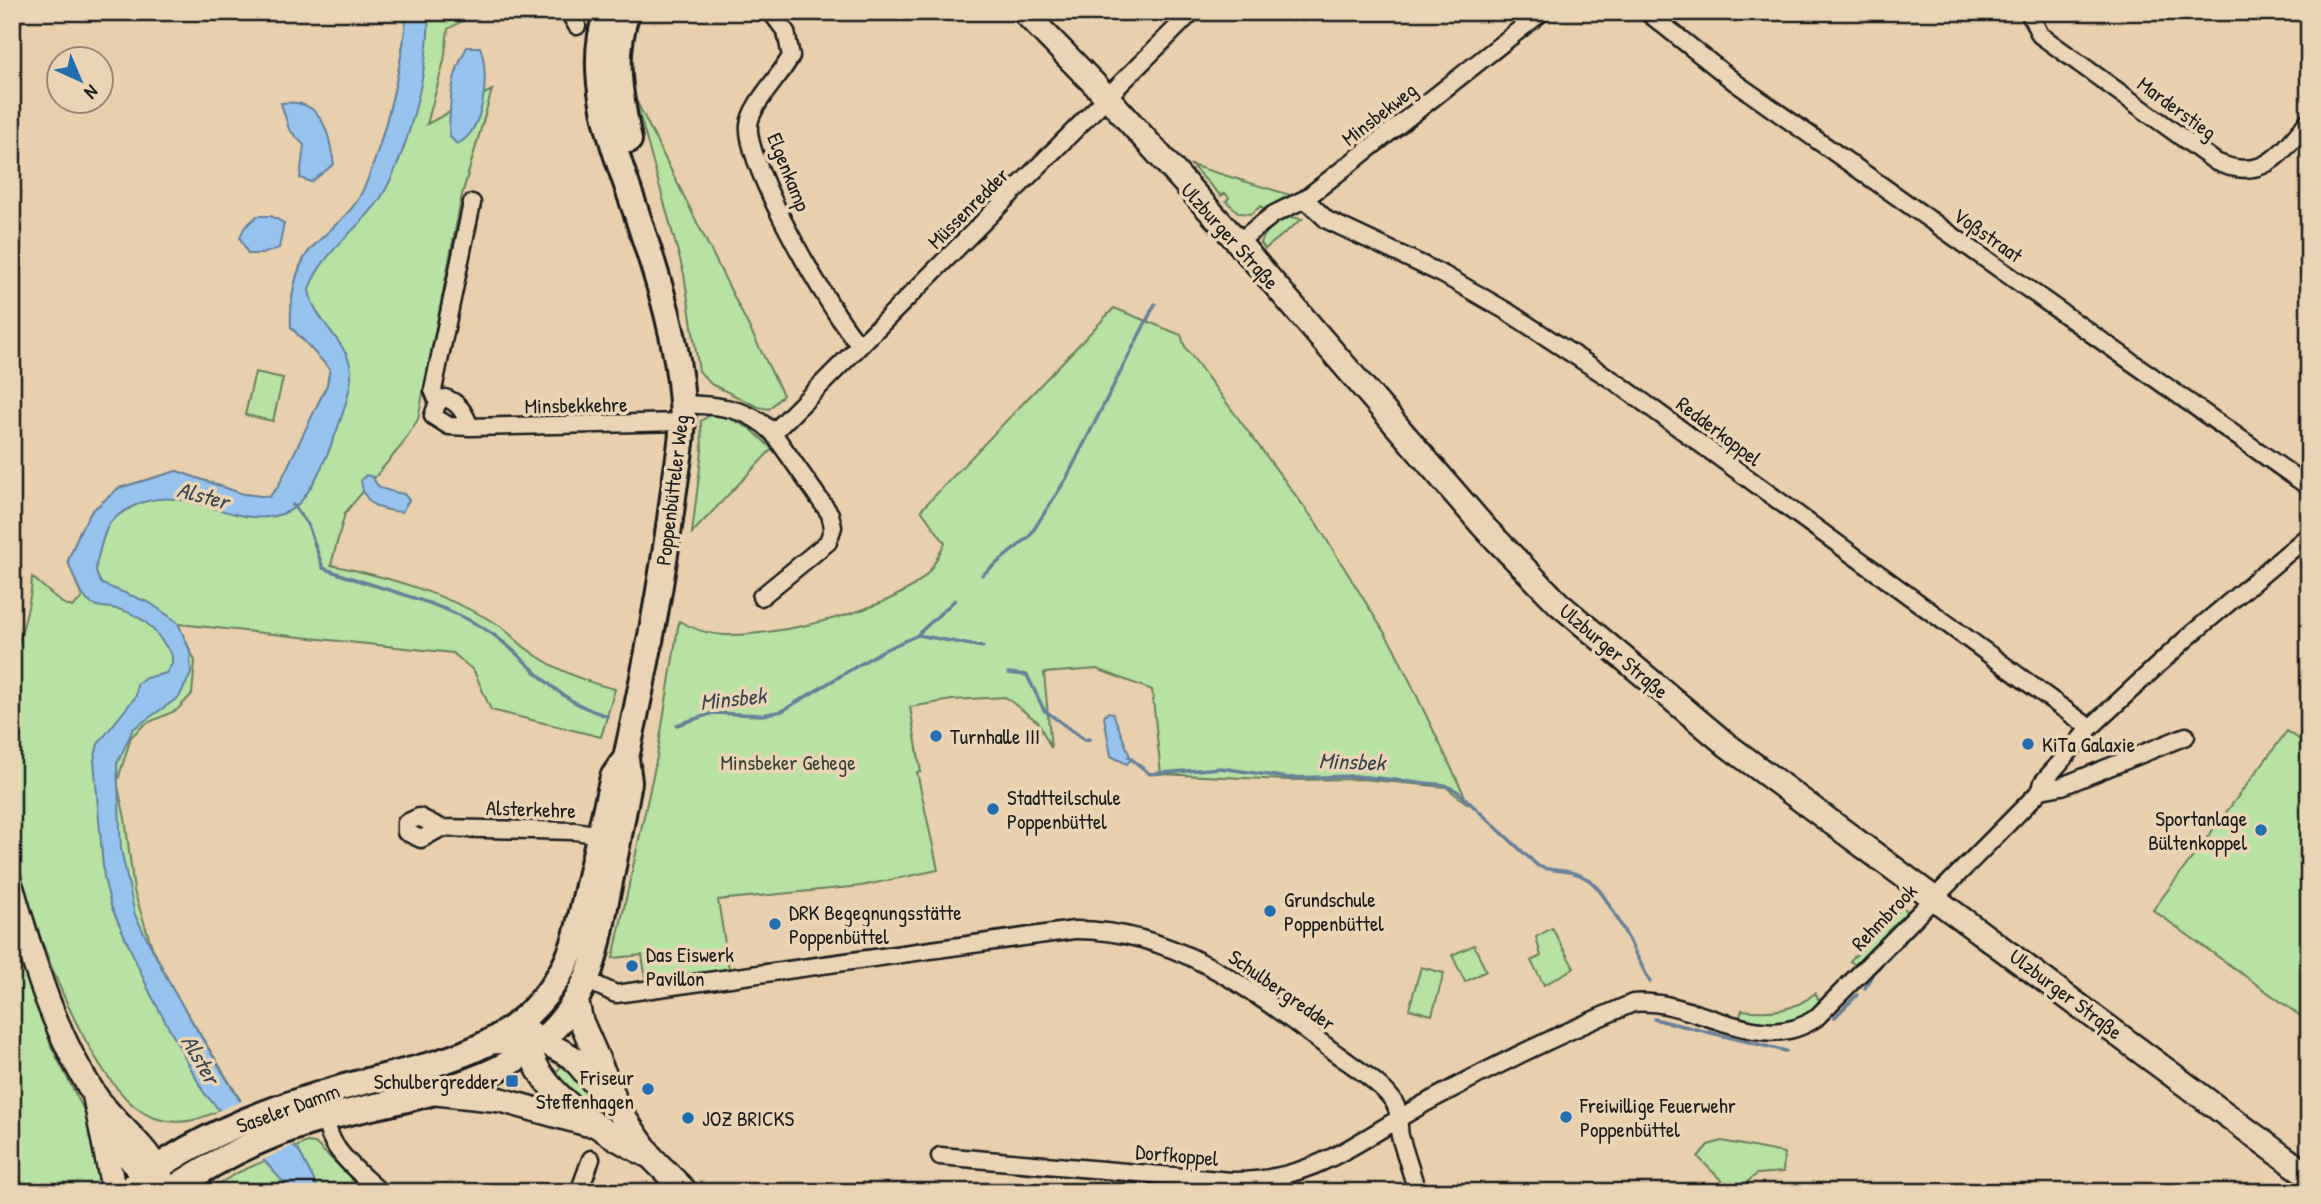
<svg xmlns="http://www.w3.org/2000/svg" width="2321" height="1204" viewBox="0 0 2321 1204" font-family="'Patrick Hand',sans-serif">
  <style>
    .green { fill: #b6e3a1; stroke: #69805e; stroke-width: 2 }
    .water { fill: #95c4f0; stroke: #65819b; stroke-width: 2 }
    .pier { fill: #e9cfab }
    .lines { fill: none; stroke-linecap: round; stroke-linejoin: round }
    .stream { stroke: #65819b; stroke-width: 3.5 }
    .minor-casing { stroke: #1c1c1c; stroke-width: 21 }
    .secondary-casing { stroke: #1c1c1c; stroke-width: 28 }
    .primary-casing { stroke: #1c1c1c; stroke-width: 30 }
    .minor { stroke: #ead4b3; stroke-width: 16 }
    .secondary { stroke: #ead4b3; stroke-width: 23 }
    .primary { stroke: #ead4b3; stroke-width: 24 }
    .poi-dot { fill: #1f6fb2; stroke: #ead4b3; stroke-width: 2.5 }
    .labels { text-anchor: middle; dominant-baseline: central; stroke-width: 7; stroke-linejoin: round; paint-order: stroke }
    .street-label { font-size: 21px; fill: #1c1c1c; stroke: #ead4b3 }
    .poi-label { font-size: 21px; fill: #1c1c1c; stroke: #ead4b3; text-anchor: start }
    .park-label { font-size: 21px; fill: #3b4437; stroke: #ead4b3 }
    .water-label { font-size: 23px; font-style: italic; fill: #3a4651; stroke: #ead4b3 }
  </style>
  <rect width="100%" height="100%" fill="#e9cfab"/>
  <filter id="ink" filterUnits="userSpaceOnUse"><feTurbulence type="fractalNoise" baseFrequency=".0143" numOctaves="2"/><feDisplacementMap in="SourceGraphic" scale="14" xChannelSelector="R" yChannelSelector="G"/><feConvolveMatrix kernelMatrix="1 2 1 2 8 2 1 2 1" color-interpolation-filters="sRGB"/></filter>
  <g filter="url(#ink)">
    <path class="green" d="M 406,12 L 478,12 L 448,29 L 444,61 L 427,124 L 492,90 L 462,195 L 418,419 L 402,445 L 345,513 L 331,565 C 389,577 442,593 494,622 C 505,628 513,638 523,646 C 551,668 581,681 615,689 L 601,737 L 491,710 L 474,671 L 453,653 L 178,624 L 195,661 L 192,694 L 177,710 L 145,724 L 131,737 L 117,783 L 125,818 L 134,891 L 152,947 L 173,990 L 241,1101 C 210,1114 189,1129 155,1118 C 88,1097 14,885 12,819 C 11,787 12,755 12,723 C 12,708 10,691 12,675 C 16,642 31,612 32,577 L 62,603 L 72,607 L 82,598 L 68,561 L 80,531 L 92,511 L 119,488 L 177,471 L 243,494 L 269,497 L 278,488 L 327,385 L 330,369 L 291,327 C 290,303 294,269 310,250 C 324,234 343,221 355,204 C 377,174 407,50 406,12 Z
      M 635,98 L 783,395 L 769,409 L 758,407 L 711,384 L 699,371 L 684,274 Z
      M 1191,165 L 1290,195 L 1264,209 L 1261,206 L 1251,214 L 1239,213 L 1226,201 L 1229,198 L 1225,193 L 1221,196 Z
      M 1291,217 L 1302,219 L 1265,249 L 1261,243 C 1265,230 1278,221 1291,217 Z
      M 1114,308 L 1181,335 L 1185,347 L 1317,524 L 1394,648 L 1469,805 L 1446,787 L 1361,779 L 1287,780 L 1161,774 L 1152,690 L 1097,669 L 1044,673 L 1051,748 L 1038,722 L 1005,697 L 952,700 L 910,707 L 921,772 L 917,772 L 938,870 L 861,886 L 718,900 L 729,969 L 646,980 L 642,955 L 613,958 L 657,757 L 679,621 C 693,629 707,634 724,635 C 772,637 893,611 926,575 C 934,567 939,553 945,543 L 921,510 Z
      M 255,372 L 283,378 L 273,421 L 245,415 Z
      M 716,411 L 751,429 L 772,449 L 692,533 L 702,451 L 701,421 Z
      M 2287,731 L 2309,746 L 2309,1022 L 2153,910 Z
      M 1902,906 L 1908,912 L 1859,965 L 1855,965 L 1850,961 Z
      M 12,922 L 51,1046 L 92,1126 L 108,1192 L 12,1192 Z
      M 1552,928 L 1574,968 L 1544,985 L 1531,961 L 1541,956 L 1536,937 Z
      M 1474,945 L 1486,971 L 1465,982 L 1452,955 Z
      M 1421,967 L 1444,973 L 1432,1015 L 1409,1009 Z
      M 1815,993 L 1821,1004 C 1796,1031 1776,1025 1743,1021 L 1740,1017 L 1742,1010 C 1769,1013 1794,1012 1815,993 Z
      M 562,1065 L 569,1069 L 605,1118 L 602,1120 L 551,1078 Z
      M 1722,1141 L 1784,1153 L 1783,1172 L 1757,1174 L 1741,1187 L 1723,1182 L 1698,1157 L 1708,1145 Z
      M 307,1142 L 315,1143 L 366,1192 L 205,1192 L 237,1173 Z"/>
    <path class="water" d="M 406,12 L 428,12 C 432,59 405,169 375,206 C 353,233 321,255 309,289 C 313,324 354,343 351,378 C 349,406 315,499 289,511 C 237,536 189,479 134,506 C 109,519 107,523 100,549 C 97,563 92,571 102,584 L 150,603 L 173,619 L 178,623 L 190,651 L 191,674 L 179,697 L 133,729 L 117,764 L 121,849 L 135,915 L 173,990 L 240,1101 L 299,1151 L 320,1192 L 292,1192 L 204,1093 L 150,993 L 111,906 L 104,878 L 94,760 L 98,744 L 136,696 L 137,684 L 146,678 L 166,673 L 172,664 L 172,655 C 164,644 155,629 144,621 C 100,591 92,632 68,561 L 80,531 L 92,511 L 119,488 L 177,471 L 243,494 L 269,497 L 278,487 L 327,385 L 330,369 L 291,327 C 290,303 294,269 310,250 C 324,234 343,221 355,204 C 377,174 407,50 406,12 Z
      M 467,47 L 480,47 C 490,73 485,132 457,144 L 449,136 C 450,102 450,77 467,47 Z
      M 281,103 C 323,98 328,131 334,164 L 311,182 L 300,178 L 304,145 L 289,129 Z
      M 257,216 L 271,216 L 284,223 L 279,248 L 262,254 L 248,254 L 240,238 L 244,228 Z
      M 366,475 L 373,477 C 377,491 391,491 404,494 L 409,500 L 402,512 C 379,510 363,505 361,480 Z
      M 1108,712 L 1113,713 L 1131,759 L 1127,764 L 1111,756 L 1104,717 Z"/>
    <path class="pier" d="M 244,1100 L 252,1108 L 297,1144 L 259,1162 L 215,1112 Z"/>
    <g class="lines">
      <path class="stream" d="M 293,505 L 308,525 L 323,568 C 374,588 433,599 480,626 C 530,655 544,697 607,716
        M 982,575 L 1029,537 L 1066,479 L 1155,304
        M 918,634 L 955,600
        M 1008,673 L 1027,675 L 1044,710 L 1085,740 L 1089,739
        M 677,725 L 713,713 L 763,715 L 782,711 L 882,651 L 918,635 L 983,647
        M 1129,757 L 1150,774 L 1221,768 L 1288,778 L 1356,776 L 1445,785 L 1457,791 L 1538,866 C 1555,873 1572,868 1589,880 C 1609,894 1637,958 1650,982
        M 1879,968 L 1920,925
        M 1865,988 L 1872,975
        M 1835,1017 L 1857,995
        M 1654,1019 L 1786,1051"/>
      <g class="minor-casing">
        <path id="minor" d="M 569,12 L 577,26
          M 771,12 L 786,32 L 791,56 C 781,76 751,104 749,125 C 745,164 831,315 860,345
          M 1647,12 L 1736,83 L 2309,487
          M 2029,12 L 2040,35 L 2216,162 C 2263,183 2282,153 2309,120
          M 1305,199 L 1327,220 L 1444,275 L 1508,312 L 1620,385 L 2090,728
          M 1238,242 L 1274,214 L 1305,199 L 1542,12
          M 438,402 L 433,390 L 472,203
          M 682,404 C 715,405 749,407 773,433
          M 470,427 L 449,426 L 433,416 L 438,402 L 445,398 C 459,402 465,414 470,427 L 683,422
          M 761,597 L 828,542 L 833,527 L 830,514 L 773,433 L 1192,12
          M 2041,790 L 2062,786 L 2186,736
          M 441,828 L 421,839 L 406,832 L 406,823 L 419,817 L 441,828 L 575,831 L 607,836
          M 586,980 L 616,994 L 1074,930 C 1177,929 1257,994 1334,1052 C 1351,1065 1385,1085 1395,1104 C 1400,1112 1398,1126 1400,1136 C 1405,1154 1412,1173 1417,1192
          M 325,1109 C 324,1147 355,1168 380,1192
          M 940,1156 L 1231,1181 C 1316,1182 1362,1137 1431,1100 C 1497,1064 1564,1032 1633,1003 C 1694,997 1760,1058 1816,1018 L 2041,790 L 2043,782 L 2090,728 L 2187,638 L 2309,535
          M 579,1192 L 591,1159"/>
      </g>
      <g class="secondary-casing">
        <path id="secondary" d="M 1024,12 L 1108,98 L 1238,242 L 1484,527 L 1559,604 L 1727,745 L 2309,1176
          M 12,889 C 33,960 53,1031 94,1094 C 117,1129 156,1149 166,1192
          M 576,999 L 581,1021 L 613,1094
          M 530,1032 C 521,1085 609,1136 649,1156
          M 490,1042 L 541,1040 L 572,1057 L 625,1119 L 652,1158 L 686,1192
          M 436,1093 L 501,1100 L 587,1124
          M 95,1098 L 114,1192
          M 115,1126 C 122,1152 138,1173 160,1188"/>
      </g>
      <g class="primary-casing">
        <path id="primary" d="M 627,12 C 612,56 620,96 629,140
          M 126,1192 C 180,1144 255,1114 324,1093 C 416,1064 512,1064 564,967 C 578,940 582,910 589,881 C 597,846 605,812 613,777 L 626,758
          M 168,1192 C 213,1162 259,1137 311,1122 C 410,1093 534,1091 584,984 C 597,957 601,926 607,896 C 615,858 622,820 629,782 L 626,758 C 645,672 662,585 673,497 C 677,466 685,434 682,402 C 678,342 660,285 641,227 C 620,160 582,83 607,12"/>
      </g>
      <use href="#minor" class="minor"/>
      <use href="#secondary" class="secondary"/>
      <use href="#primary" class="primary"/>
    </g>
  </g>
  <g class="poi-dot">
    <circle cx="936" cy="736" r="7"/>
    <circle cx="2028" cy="744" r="7"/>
    <circle cx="993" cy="809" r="7"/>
    <circle cx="2261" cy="830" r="7"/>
    <circle cx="1270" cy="911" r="7"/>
    <circle cx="775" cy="924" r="7"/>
    <circle cx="632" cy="966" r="7"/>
    <rect x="505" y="1074" width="14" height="14" rx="3.5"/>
    <circle cx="648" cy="1089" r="7"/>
    <circle cx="1566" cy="1117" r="7"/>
    <circle cx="688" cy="1118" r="7"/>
  </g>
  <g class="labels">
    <g class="street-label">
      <text transform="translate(2177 108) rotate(36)">Marderstieg</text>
      <text transform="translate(1379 114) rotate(-38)">Minsbekweg</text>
      <text transform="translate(789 172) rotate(68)">Elgenkamp</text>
      <text transform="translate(968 208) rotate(-45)">Müssenredder</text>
      <text transform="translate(1988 235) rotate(35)">Voßstraat</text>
      <text transform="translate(1230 236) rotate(48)">Ulzburger Straße</text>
      <text transform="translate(576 405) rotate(-1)">Minsbekkehre</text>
      <text transform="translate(1719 431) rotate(37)">Redderkoppel</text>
      <text transform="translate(672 490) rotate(-83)">Poppenbütteler Weg</text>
      <text transform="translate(1614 651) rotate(40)">Ulzburger Straße</text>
      <text transform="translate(531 809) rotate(2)">Alsterkehre</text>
      <text transform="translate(1884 917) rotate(-46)">Rehmbrook</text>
      <text transform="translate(1282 990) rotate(35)">Schulbergredder</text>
      <text transform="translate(2066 994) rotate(37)">Ulzburger Straße</text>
      <text transform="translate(288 1108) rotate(-20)">Saseler Damm</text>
      <text transform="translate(1177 1155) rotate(5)">Dorfkoppel</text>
    </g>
    <g class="poi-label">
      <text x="950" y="736">Turnhalle III</text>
      <text x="2042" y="744">KiTa Galaxie</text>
      <text x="1007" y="797">Stadtteilschule<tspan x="1007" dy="24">Poppenbüttel</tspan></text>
      <text x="2247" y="818" text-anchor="end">Sportanlage<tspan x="2247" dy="24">Bültenkoppel</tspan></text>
      <text x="1284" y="899">Grundschule<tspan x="1284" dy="24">Poppenbüttel</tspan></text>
      <text x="789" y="912">DRK Begegnungsstätte<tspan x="789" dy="24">Poppenbüttel</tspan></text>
      <text x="646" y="954">Das Eiswerk<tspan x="646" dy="24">Pavillon</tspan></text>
      <text x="634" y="1077" text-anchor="end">Friseur<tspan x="634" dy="24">Steffenhagen</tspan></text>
      <text x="498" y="1081" text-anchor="end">Schulbergredder</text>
      <text x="1580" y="1105">Freiwillige Feuerwehr<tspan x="1580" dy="24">Poppenbüttel</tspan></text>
      <text x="702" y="1118">JOZ BRICKS</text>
    </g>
    <g class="park-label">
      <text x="788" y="762">Minsbeker Gehege</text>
    </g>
    <g class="water-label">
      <text transform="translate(203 495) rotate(15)">Alster</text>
      <text transform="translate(733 698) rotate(-6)">Minsbek</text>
      <text transform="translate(1352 761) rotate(2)">Minsbek</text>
      <text transform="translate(201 1059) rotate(60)">Alster</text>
    </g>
  </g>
  <rect width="2321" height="1204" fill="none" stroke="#ead4b3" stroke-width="42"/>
  <rect x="21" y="21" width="2279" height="1162" fill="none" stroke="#1c1c1c" stroke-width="2.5" filter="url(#ink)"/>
  <g transform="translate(80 80) rotate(136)"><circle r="33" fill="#ead4b3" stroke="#988a77" stroke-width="2"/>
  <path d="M0-5L12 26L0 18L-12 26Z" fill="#1f6fb2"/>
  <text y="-10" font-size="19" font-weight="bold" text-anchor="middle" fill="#1c1c1c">N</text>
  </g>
</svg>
